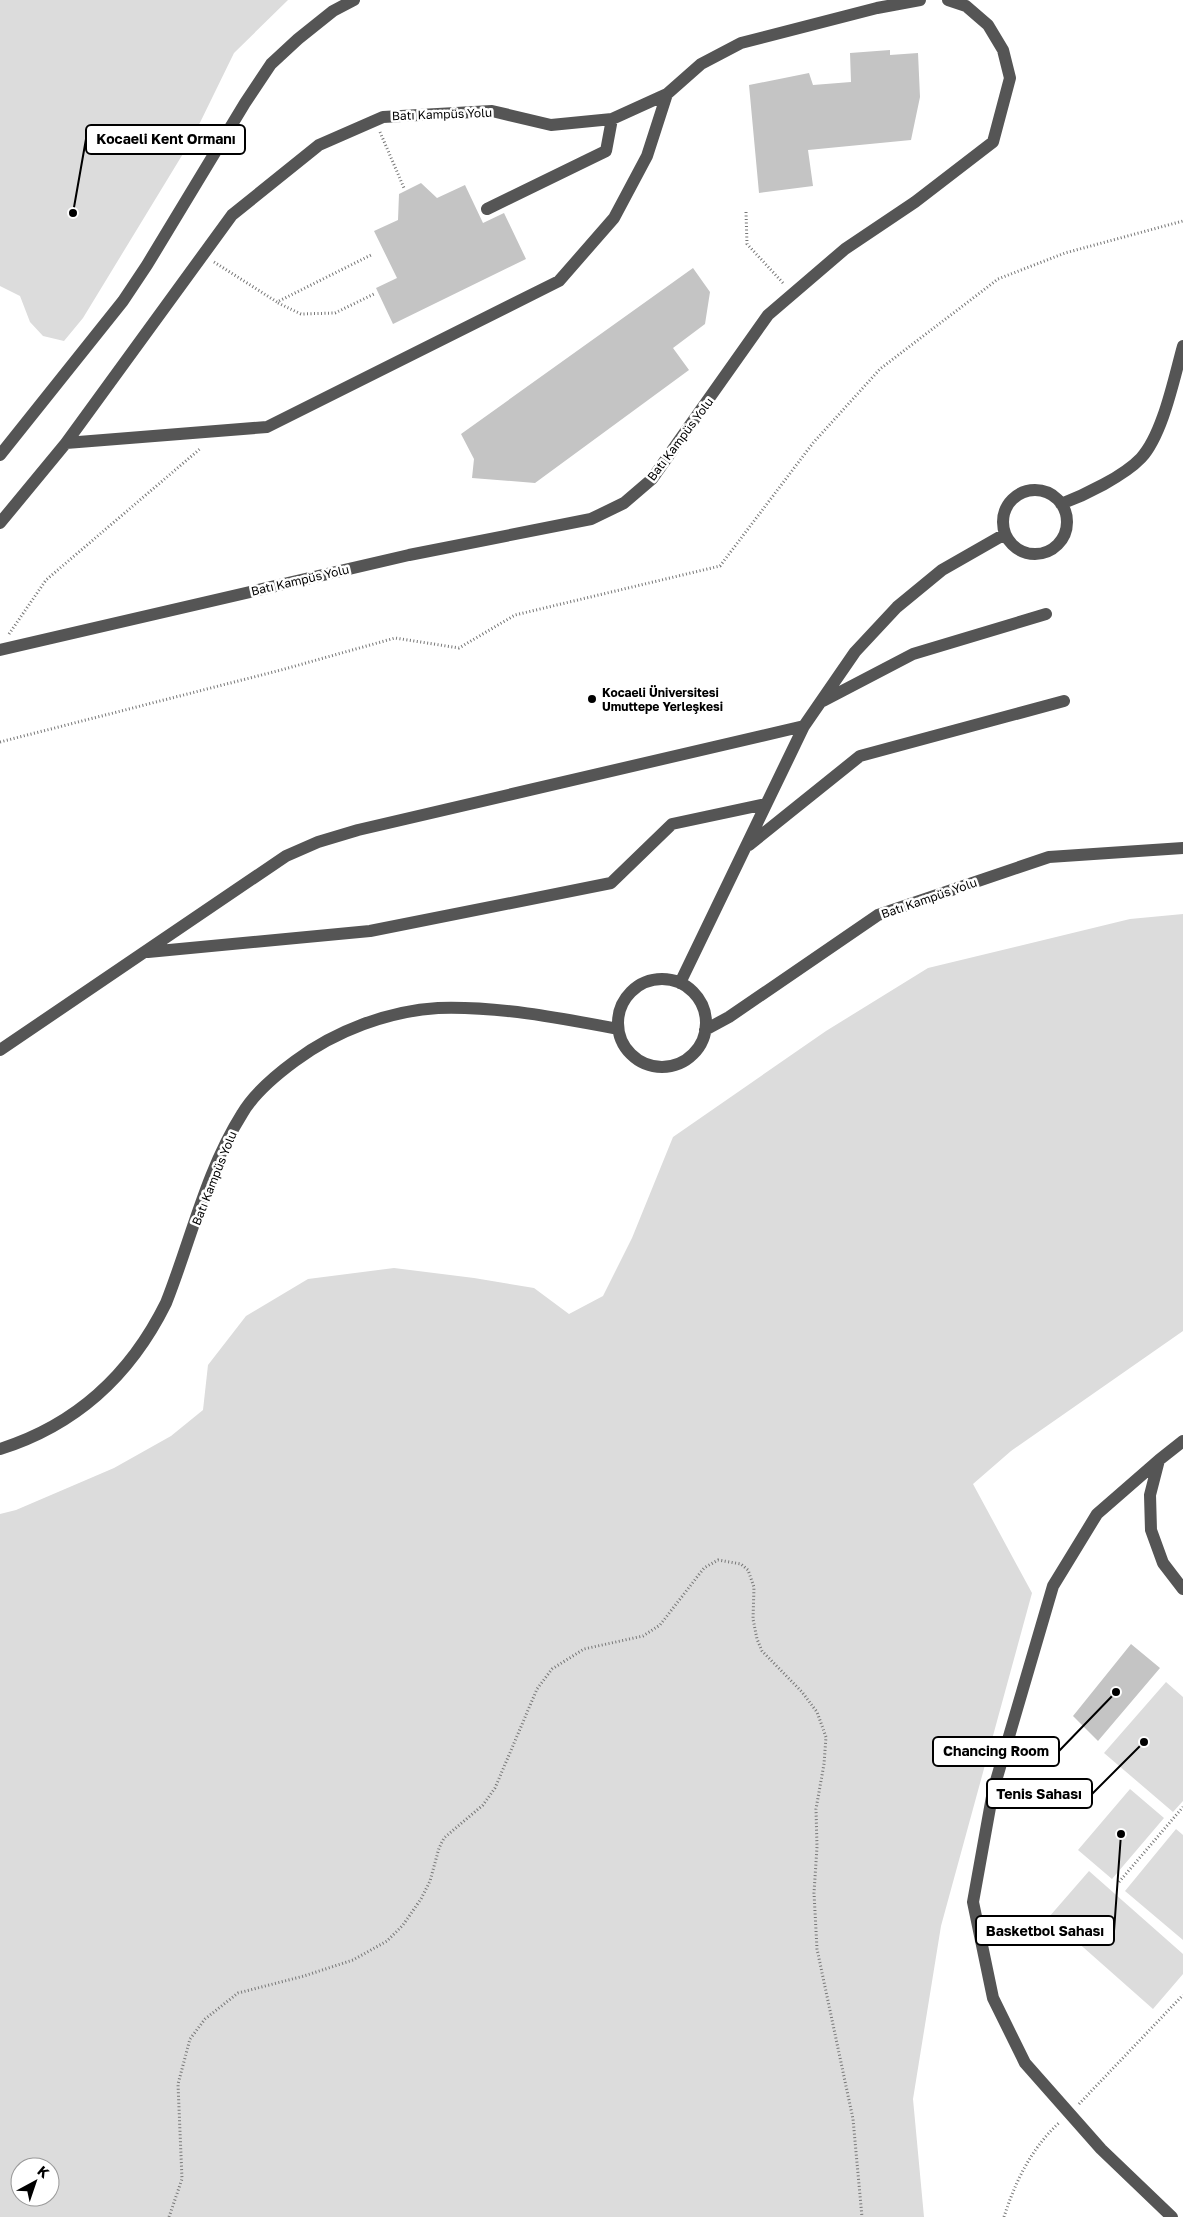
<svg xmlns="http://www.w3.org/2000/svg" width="1183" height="2217" viewBox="0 0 1183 2217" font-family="'Golos Text',sans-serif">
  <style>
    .green { fill: #dcdcdc; fill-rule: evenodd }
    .building { fill: #c4c4c4 }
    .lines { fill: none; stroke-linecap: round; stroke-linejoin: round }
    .path { stroke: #777; stroke-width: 3; stroke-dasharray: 1 2.5; stroke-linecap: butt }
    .minor { stroke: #555; stroke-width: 12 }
    .poi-dot { fill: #000; stroke: #fff; stroke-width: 2 }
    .labels { text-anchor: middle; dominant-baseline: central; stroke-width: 5; stroke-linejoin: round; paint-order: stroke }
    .street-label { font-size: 12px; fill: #000; stroke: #fff }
    .poi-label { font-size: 12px; font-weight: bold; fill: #000; stroke: #fff; text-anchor: start }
    .leader { fill: none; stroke: #000; stroke-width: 2 }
    .callout-dot { fill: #000; stroke: #fff; stroke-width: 2 }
    .callout { fill: #fff; stroke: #000; stroke-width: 2 }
    .callout-label { font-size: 14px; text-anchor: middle; font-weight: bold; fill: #000 }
  </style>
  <rect width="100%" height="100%" fill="#fff"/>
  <path class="green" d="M 0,0 L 288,0 L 234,53 L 192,139 L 83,318 L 64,341 L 43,336 L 30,322 L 20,296 L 0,286 Z
    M 1183,914 L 1183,1331 L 1011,1451 L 973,1484 L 1032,1593 L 941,1926 L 913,2099 L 924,2217 L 0,2217 L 0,1514 L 16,1510 L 114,1468 L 171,1436 L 203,1410 L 208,1365 L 246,1316 L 308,1279 L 394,1268 L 474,1278 L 534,1288 L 569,1314 L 603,1296 L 632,1238 L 673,1137 L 826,1031 L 928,968 L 1130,919 ZM 20,2167 L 50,2167 L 50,2197 L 20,2197 Z
    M 1166,1682 L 1183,1697 L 1183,1801 L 1173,1812 L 1104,1753 Z
    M 1130,1789 L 1164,1818 L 1112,1879 L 1078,1850 Z
    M 1176,1829 L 1183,1835 L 1183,1940 L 1125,1891 Z
    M 1089,1871 L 1183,1954 L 1183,1974 L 1153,2009 L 1049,1917 Z"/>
  <path class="building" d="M 890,50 L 890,55 L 918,53 L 920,97 L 911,140 L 808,150 L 813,186 L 759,193 L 749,85 L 809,73 L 813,85 L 851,82 L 850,53 Z
    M 421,183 L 437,198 L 465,185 L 483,223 L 504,213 L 526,259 L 393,324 L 376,288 L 397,278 L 374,231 L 398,220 L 399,194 Z
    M 693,268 L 710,292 L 705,324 L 673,348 L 689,370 L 535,483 L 472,478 L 474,459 L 461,434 Z
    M 1131,1644 L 1160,1668 L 1098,1741 L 1073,1716 Z"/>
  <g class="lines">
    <path class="path" d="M 380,132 L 404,188
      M 746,212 L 747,244 L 784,284
      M 214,262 L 277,302 L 373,254
      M 278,303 L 301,314 L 335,313 L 374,294
      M 9,634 L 46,580 L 201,448
      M 0,742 L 281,670 L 395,638 L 459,648 L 515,615 L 720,566 L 813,443 L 880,369 L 998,279 L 1065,253 L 1183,221
      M 1119,1882 L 1183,1807
      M 1079,2104 L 1183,1995
      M 169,2217 L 182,2179 L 178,2084 L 190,2039 L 205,2019 L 238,1993 L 304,1976 L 353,1960 L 387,1941 L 403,1925 L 421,1899 L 430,1881 L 439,1848 L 444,1838 L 483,1805 L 495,1788 L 537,1689 L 552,1669 L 584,1649 L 643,1636 L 660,1625 L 704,1568 L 718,1560 L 741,1564 L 748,1570 L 754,1587 L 753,1619 L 757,1639 L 762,1651 L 802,1692 L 817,1712 L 826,1737 L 824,1764 L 816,1809 L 817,1847 L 814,1893 L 817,1949 L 853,2119 L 862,2217
      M 1004,2217 C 1015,2182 1032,2147 1060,2122"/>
    <path class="minor" d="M 487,209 L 606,151 L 612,119
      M 66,443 L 267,427 L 559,281 L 614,218 L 647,156 L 667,94
      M 0,455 L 123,301 L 147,265 L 245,103 L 271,64 L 298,39 L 333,11 L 354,0
      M1003 522a32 32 0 1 1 64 0a32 32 0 1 1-64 0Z
      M 1061,504 C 1085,495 1124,476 1141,458 C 1163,434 1174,378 1183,346
      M 0,523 L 66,443 L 232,215 L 319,145 L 383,117 L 492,111 L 551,125 L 612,119 L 667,94 L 701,64 L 741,43 L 877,8 L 920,0
      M 0,650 L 409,555 L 591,519 L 624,503 L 652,479 L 768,315 L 845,249 L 915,202 L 993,142 L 1010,78 L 1003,50 L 988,25 L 966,6 L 948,0
      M 823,701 L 913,654 L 1046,614
      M 804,726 L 855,652 L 897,607 L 942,570 L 1005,534
      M 749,845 L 860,756 L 1064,701
      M 148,952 L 370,931 L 611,883 L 672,824 L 766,804
      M618 1023a44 44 0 1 1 88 0a44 44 0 1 1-88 0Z
      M 705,1030 L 729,1017 L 878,915 L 1049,857 L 1183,848
      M 0,1050 L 286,856 L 318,842 L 358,830 L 804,726 L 680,983
      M 1183,1441 L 1159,1460 L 1150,1495 L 1151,1530 L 1163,1563 L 1183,1589
      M 0,1449 C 76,1425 131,1374 166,1303 C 191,1240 206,1171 242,1114 C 254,1093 276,1075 295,1061 C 335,1031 388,1011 438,1008 C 498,1006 560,1018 618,1029
      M 1159,1460 L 1097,1514 L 1053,1586 L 993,1791 L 973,1902 L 993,1998 L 1025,2063 L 1101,2149 L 1172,2217"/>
  </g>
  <circle class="poi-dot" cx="592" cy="699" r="5"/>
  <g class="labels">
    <g class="street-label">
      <text transform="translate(442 114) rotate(-2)">Batı Kampüs Yolu</text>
      <text transform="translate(680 439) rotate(-53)">Batı Kampüs Yolu</text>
      <text transform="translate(300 580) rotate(-13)">Batı Kampüs Yolu</text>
      <text transform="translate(929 898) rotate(-19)">Batı Kampüs Yolu</text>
      <text transform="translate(214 1178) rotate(-68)">Batı Kampüs Yolu</text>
    </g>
    <g class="poi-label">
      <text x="602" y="692">Kocaeli Üniversitesi<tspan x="602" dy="14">Umuttepe Yerleşkesi</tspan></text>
    </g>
  </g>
  <path class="leader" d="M73 213L86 139M1116 1692L1059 1751M1144 1742L1092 1794M1121 1834L1114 1931"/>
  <g class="callout-dot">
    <circle cx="73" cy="213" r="5"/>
    <circle cx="1116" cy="1692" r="5"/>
    <circle cx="1144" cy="1742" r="5"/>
    <circle cx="1121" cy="1834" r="5"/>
  </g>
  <g class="callout">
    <rect x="86" y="125" width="159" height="29" rx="5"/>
    <rect x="933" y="1737" width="126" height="29" rx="5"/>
    <rect x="987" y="1779" width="105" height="29" rx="5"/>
    <rect x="976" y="1916" width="138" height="29" rx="5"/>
  </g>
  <g class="callout-label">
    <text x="166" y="144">Kocaeli Kent Ormanı</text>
    <text x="996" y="1756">Chancing Room</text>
    <text x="1039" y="1799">Tenis Sahası</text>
    <text x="1045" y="1936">Basketbol Sahası</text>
  </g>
  <g transform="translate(35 2182) rotate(40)"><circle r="24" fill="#ffffff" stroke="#999999"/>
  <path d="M0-4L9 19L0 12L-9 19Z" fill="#000000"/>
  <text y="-8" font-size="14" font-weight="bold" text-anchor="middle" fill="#000000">K</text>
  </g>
</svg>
